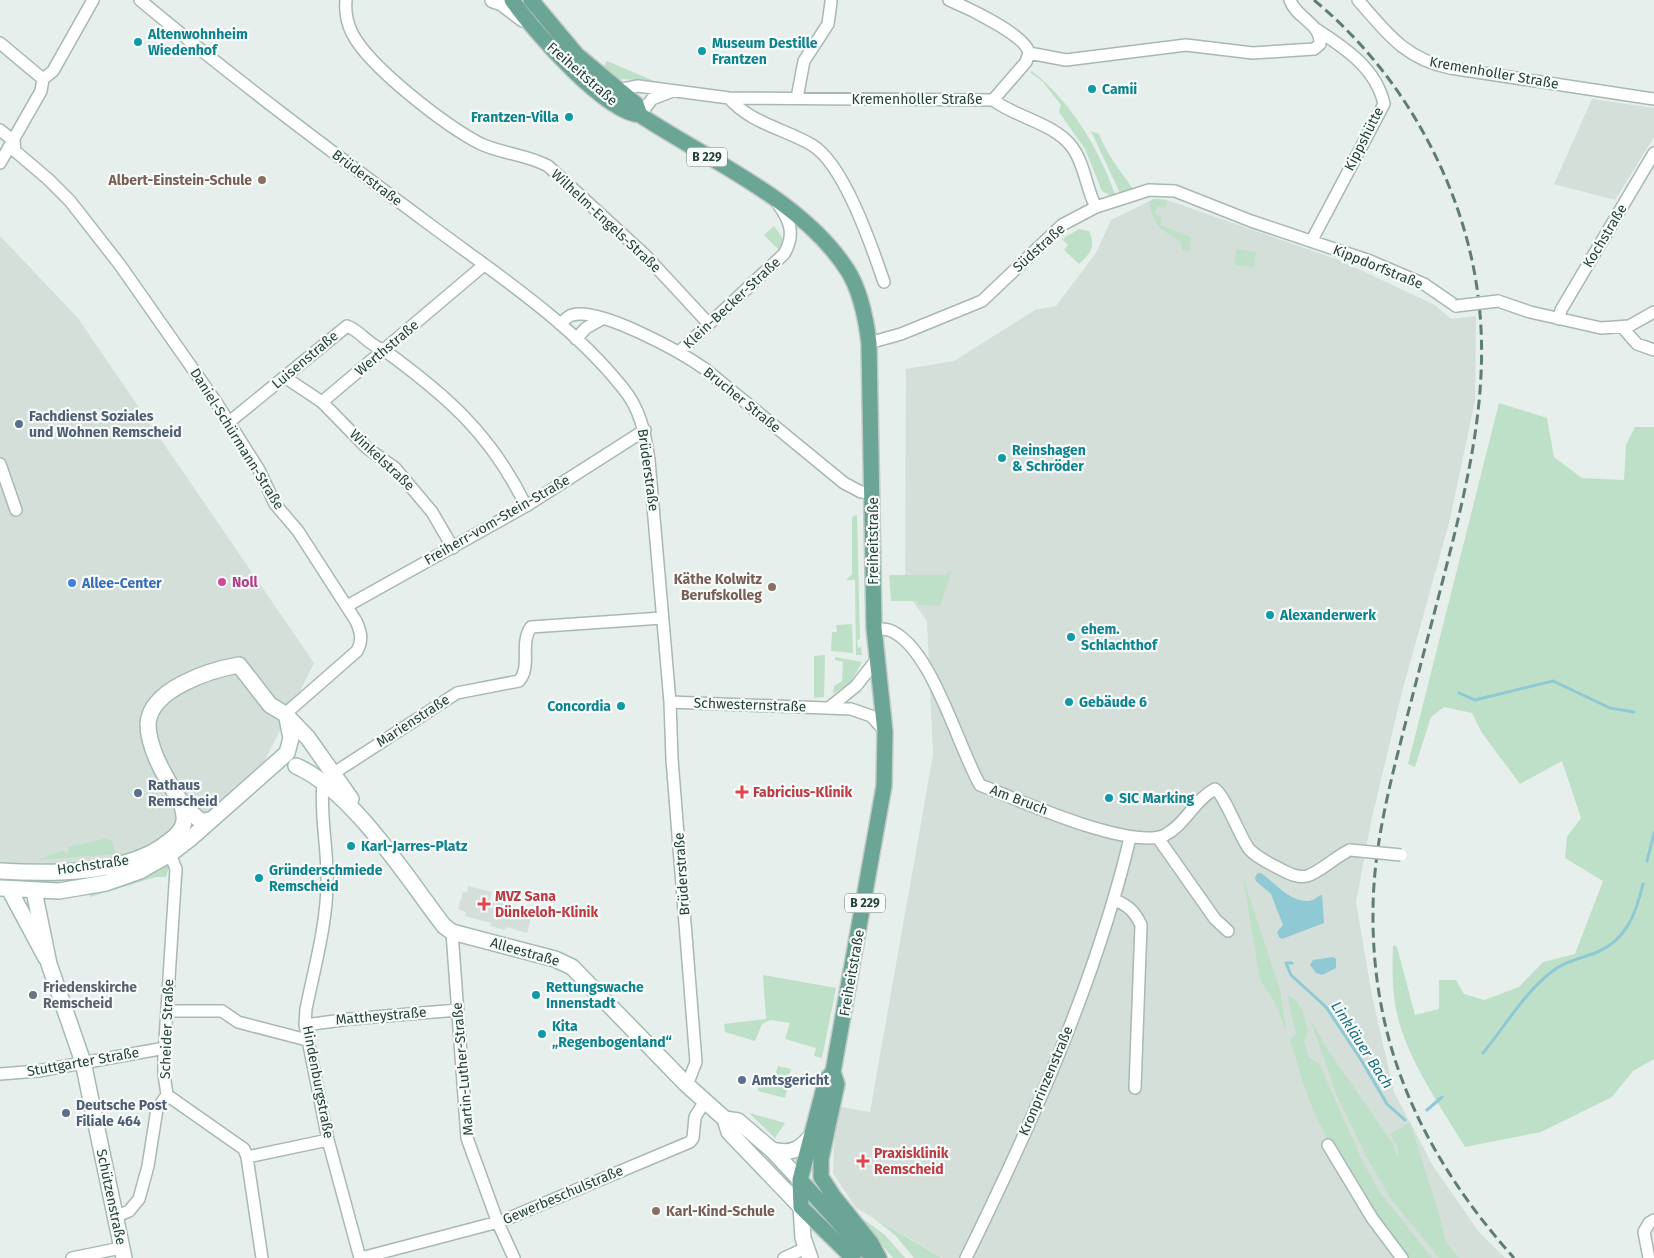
<svg xmlns="http://www.w3.org/2000/svg" width="1654" height="1258" viewBox="0 0 1654 1258" font-family="'Fira Sans',sans-serif">
  <style>
    .built { fill: #d4dfda }
    .green { fill: #bfe0c8 }
    .water { fill: #8ec9d4 }
    .lines { fill: none; stroke-linecap: round; stroke-linejoin: round }
    .stream { stroke: #8ec9d4; stroke-width: 3 }
    .street-casing { stroke: #a8b8b2; stroke-width: 14 }
    .secondary-casing { stroke: #a4bbb3; stroke-width: 18 }
    .primary-casing { stroke: #c2cac8; stroke-width: 18 }
    .street { stroke: #fff; stroke-width: 11 }
    .secondary { stroke: #fff; stroke-width: 15 }
    .primary { stroke: #6aa596; stroke-width: 15 }
    .rail { stroke: #5f7d75; stroke-width: 3; stroke-dasharray: 10 5; stroke-linecap: butt }
    .street-bridge-casing { stroke: #a8b8b2; stroke-width: 14; stroke-linecap: butt }
    .street-bridge { stroke: #fff; stroke-width: 11 }
    .culture-dot { fill: #0f9aa8; stroke: #f7fbf9; stroke-width: 2 }
    .education-dot { fill: #8d6e63; stroke: #f7fbf9; stroke-width: 2 }
    .service-dot { fill: #5c6f8a; stroke: #f7fbf9; stroke-width: 2 }
    .hotel-dot { fill: #d1479c; stroke: #f7fbf9; stroke-width: 2 }
    .shop-dot { fill: #3f7fe0; stroke: #f7fbf9; stroke-width: 2 }
    .health-dot { fill: #e0444e; stroke: #f7fbf9; stroke-width: 2 }
    .worship-dot { fill: #6b7280; stroke: #f7fbf9; stroke-width: 2 }
    .labels { text-anchor: middle; dominant-baseline: central; stroke-width: 4.5; stroke-linejoin: round; paint-order: stroke }
    .shield { fill: #f7fbf9; stroke: #637a73; stroke-width: 1 }
    .shield-label { font-size: 12px; font-weight: bold; fill: #24423a }
    .culture-label { font-size: 14px; font-weight: bold; fill: #0d838f; stroke: #f7fbf9; text-anchor: start }
    .street-label { font-size: 14px; fill: #24423a; stroke: #f7fbf9 }
    .education-label { font-size: 14px; font-weight: bold; fill: #785e54; stroke: #f7fbf9; text-anchor: end }
    .service-label { font-size: 14px; font-weight: bold; fill: #4e5e75; stroke: #f7fbf9; text-anchor: start }
    .hotel-label { font-size: 14px; font-weight: bold; fill: #b23c85; stroke: #f7fbf9; text-anchor: start }
    .shop-label { font-size: 14px; font-weight: bold; fill: #366cbe; stroke: #f7fbf9; text-anchor: start }
    .health-label { font-size: 14px; font-weight: bold; fill: #be3a42; stroke: #f7fbf9; text-anchor: start }
    .worship-label { font-size: 14px; font-weight: bold; fill: #5b616d; stroke: #f7fbf9; text-anchor: start }
    .water-label { font-size: 15px; font-style: italic; fill: #1c6f80; stroke: #f7fbf9 }
  </style>
  <rect width="100%" height="100%" fill="#e6efeb"/>
  <path class="built" d="M 1592,99 L 1654,108 L 1654,137 L 1615,200 L 1554,184 Z
    M 1154,199 L 1167,200 L 1339,260 L 1435,305 L 1451,319 L 1476,316 L 1475,401 L 1449,523 L 1402,692 L 1371,822 L 1356,902 L 1372,996 L 1394,1092 L 1433,1166 L 1479,1232 L 1505,1258 L 943,1258 L 856,1208 L 833,1173 L 836,1106 L 870,1112 L 933,755 L 927,621 L 905,590 L 906,369 L 954,361 L 1035,310 L 1056,306 L 1096,253 L 1111,220 Z
    M 0,236 L 77,317 L 314,663 L 261,768 L 136,873 L 0,891 Z
    M 468,886 L 492,892 L 490,900 L 529,910 L 528,917 L 531,918 L 527,933 L 506,927 L 505,930 L 490,926 L 491,923 L 465,916 L 466,912 L 458,909 L 463,892 L 467,892 Z"/>
  <path class="green" d="M 607,61 L 654,81 L 618,79 L 603,67 Z
    M 1032,71 C 1071,102 1098,147 1115,194 L 1111,196 L 1102,191 L 1085,149 L 1059,112 L 1061,105 L 1043,82 L 1030,72 Z
    M 1091,131 L 1099,134 C 1107,155 1120,170 1133,189 L 1120,193 Z
    M 1154,199 L 1167,200 L 1165,208 L 1157,206 L 1155,214 L 1162,217 L 1160,225 L 1191,237 L 1190,251 L 1182,250 L 1181,242 C 1161,230 1153,225 1149,201 Z
    M 774,226 L 782,237 L 782,246 L 779,250 L 764,235 Z
    M 1079,229 L 1089,231 C 1096,247 1091,253 1079,264 L 1064,250 L 1068,245 L 1062,239 Z
    M 1237,249 L 1256,252 L 1254,267 L 1234,265 Z
    M 1499,403 L 1547,418 L 1554,457 L 1582,478 L 1624,480 L 1626,445 L 1635,427 L 1654,427 L 1654,1059 L 1633,1071 L 1612,1097 L 1541,1132 L 1465,1147 C 1441,1107 1407,1059 1397,1014 C 1392,992 1392,968 1393,945 L 1397,947 L 1415,1015 L 1439,1009 L 1439,980 L 1456,980 L 1464,994 L 1484,1000 L 1519,987 L 1543,962 L 1575,954 L 1603,881 L 1565,858 L 1567,837 L 1581,818 L 1562,761 L 1520,784 L 1482,733 L 1472,713 L 1444,707 L 1431,717 L 1415,767 L 1408,764 Z
    M 857,515 L 860,639 L 857,640 L 858,648 L 861,647 L 862,655 L 856,655 L 855,580 L 846,580 L 852,574 L 852,517 Z
    M 952,570 L 940,606 L 919,605 L 918,601 L 891,601 L 889,575 L 945,575 Z
    M 852,624 L 853,653 L 831,651 L 832,632 L 837,632 L 836,625 Z
    M 825,655 L 824,697 L 814,698 L 814,656 Z
    M 835,657 L 862,662 L 851,682 L 833,694 L 834,686 L 842,681 L 843,662 L 835,660 Z
    M 107,838 L 113,842 L 115,854 L 37,860 L 64,850 L 65,853 L 69,852 L 68,847 Z
    M 170,861 L 173,870 L 168,870 L 166,877 L 156,877 L 90,897 L 89,893 Z
    M 1243,877 L 1280,990 L 1286,1030 L 1274,1001 L 1260,980 Z
    M 763,975 L 836,988 L 822,1058 L 814,1056 L 816,1048 L 785,1039 L 790,1023 L 770,1020 L 762,1024 L 755,1041 L 725,1032 L 724,1024 L 766,1019 Z
    M 1287,995 C 1302,999 1305,1019 1308,1032 L 1304,1040 L 1309,1058 L 1319,1063 L 1362,1160 L 1379,1191 L 1432,1258 L 1409,1258 C 1370,1212 1333,1158 1310,1102 C 1302,1082 1297,1060 1290,1040 L 1296,1034 Z
    M 1310,1019 L 1328,1050 L 1393,1144 L 1397,1156 L 1399,1154 L 1396,1144 L 1390,1134 L 1410,1122 L 1439,1214 L 1446,1242 L 1459,1258 L 1439,1258 L 1391,1199 L 1367,1158 L 1337,1096 Z
    M 778,1066 L 791,1069 L 789,1076 L 791,1076 L 785,1098 L 758,1091 L 758,1077 L 773,1081 Z
    M 749,1113 L 785,1123 L 775,1138 Z
    M 856,1214 L 885,1235 L 905,1258 L 893,1258 Z
    M 872,1217 L 942,1258 L 914,1258 L 895,1235 Z"/>
  <path class="water" d="M 1258,873 L 1261,873 C 1274,882 1290,902 1308,901 C 1314,901 1317,896 1322,895 L 1324,923 L 1282,939 L 1279,937 L 1277,932 L 1283,925 L 1271,894 L 1256,881 L 1255,877 Z
    M 1333,957 L 1336,959 L 1336,968 L 1322,975 L 1316,973 L 1310,965 L 1313,960 Z"/>
  <g class="lines">
    <path class="stream" d="M 1459,693 L 1475,700 L 1553,681 L 1610,708 L 1634,712
      M 1647,861 L 1654,833
      M 1292,963 L 1286,963 L 1291,975 L 1326,1007 L 1360,1058 L 1387,1104 L 1405,1120
      M 1483,1053 C 1505,1026 1523,995 1550,973 C 1563,962 1579,959 1595,953 C 1626,941 1636,914 1643,884
      M 1427,1110 L 1442,1097"/>
    <g class="street-casing">
      <path id="street" d="M 140,0 C 233,78 331,151 429,224 C 496,274 569,321 622,387 C 640,408 645,432 649,460 L 670,702 L 672,759 L 696,1062 L 687,1085
        M 346,0 C 345,11 347,23 352,33 C 369,67 445,125 479,143 C 501,154 526,154 548,166 L 645,255 L 709,324
        M 949,0 C 966,7 1026,35 1029,53
        M 1358,0 C 1387,33 1405,59 1450,68 L 1654,99
        M 0,43 L 43,79
        M 1029,53 L 1066,60 L 1186,45 L 1253,53 L 1314,49 L 1320,44 C 1322,24 1296,18 1290,0
        M 43,79 L 53,71 L 93,0
        M 617,90 L 638,86 L 729,98 L 993,100 L 1026,62 L 1029,53
        M 729,98 C 750,123 785,129 812,145 C 844,164 872,247 884,282
        M 797,98 L 804,61 L 828,24 L 831,2
        M 993,100 C 1017,118 1054,123 1072,147 C 1085,164 1086,189 1096,207
        M 640,115 L 652,99 L 670,92
        M 0,130 L 14,141 L 15,151 L 48,179 L 70,201 L 120,265 L 216,402 L 259,470 L 275,504 L 298,531 L 356,621 C 361,632 363,640 357,651 L 285,714
        M 0,163 L 41,91 L 43,79
        M 1312,240 L 1384,104 C 1376,68 1345,48 1316,29
        M 1498,301 L 1530,312 L 1601,328 L 1629,326 L 1654,312
        M 1559,319 L 1561,310 L 1654,153
        M 560,324 C 564,321 568,316 572,315 C 600,307 681,352 705,369 L 844,483 L 861,492 L 873,493
        M 1623,328 L 1637,344 L 1654,350
        M 576,339 L 586,328 L 602,319
        M 869,343 L 901,334 L 982,301 L 1062,225 L 1096,207 L 1149,190 L 1175,191 L 1251,221 L 1370,261 L 1424,284 L 1456,306
        M 679,352 L 784,254 C 795,235 791,222 778,204
        M 286,378 L 322,402 L 367,448 L 395,468 L 432,512 L 453,548
        M 322,402 L 484,265
        M 228,423 L 347,326 C 361,331 369,346 384,350 C 447,396 491,434 526,506
        M 0,464 L 16,510
        M 347,606 L 526,506 L 645,430
        M 874,628 C 879,629 885,629 889,630 C 931,645 958,747 980,785 C 1017,799 1130,851 1165,835 C 1185,825 1195,799 1215,789 C 1224,794 1240,837 1249,849 C 1257,858 1271,864 1282,870 C 1290,874 1298,878 1307,876 C 1319,873 1336,856 1350,850
        M 670,702 L 851,709 L 871,716 L 885,731
        M 830,707 L 856,686 L 877,659
        M 334,773 L 457,693 L 519,681 C 532,666 519,644 531,627 L 662,618
        M 323,783 C 320,815 327,844 327,876 C 328,920 315,965 306,1009 L 305,1025 L 328,1140 L 360,1258
        M 1158,838 L 1215,919 L 1228,931
        M 1115,900 C 1129,906 1135,912 1141,925 L 1135,1088
        M 452,932 L 467,1138 L 498,1223 L 514,1258
        M 167,1011 L 222,1011 L 238,1022 L 307,1040
        M 305,1025 L 350,1019 L 458,1010
        M 0,1074 L 38,1071 L 165,1048
        M 167,1095 L 244,1149 L 247,1157 L 328,1140
        M 1328,1145 L 1372,1218 L 1402,1258
        M 247,1157 L 262,1258
        M 115,1217 L 129,1211 L 139,1199 L 148,1166 L 157,1109 L 167,1095 L 164,1074 L 164,1056 L 176,869 L 170,854
        M 72,1258 L 121,1248
        M 361,1258 L 502,1221 L 690,1142 L 693,1138 L 695,1117 L 705,1101
        M 784,1258 L 806,1248
        M 966,1258 C 1032,1123 1095,984 1130,838
        M 1649,1258 L 1644,1232 L 1649,1223 L 1654,1220"/>
    </g>
    <g class="secondary-casing">
      <path id="secondary" d="M 493,0 L 502,3 L 523,19
        M 296,766 C 352,790 407,878 444,926 L 452,932 L 555,959 L 572,967 L 687,1085 L 725,1119 L 738,1121 L 772,1150 L 800,1180
        M 209,820 L 202,822 C 180,805 174,792 161,768 C 154,754 148,739 148,724 C 150,689 210,670 239,665 L 270,705 L 285,714 L 308,738 L 351,799
        M 0,871 C 50,874 127,875 168,842 C 175,837 183,830 184,821 C 185,816 183,811 182,806
        M 0,888 L 59,891 L 106,883 L 140,871 L 170,854 L 191,838 L 287,753 L 291,738 L 287,718
        M 9,889 L 46,958
        M 34,891 L 49,964 L 83,1062 L 124,1258
        M 725,1119 L 729,1132 L 801,1207 L 803,1238 L 810,1258
        M 772,1150 C 792,1155 801,1149 813,1134"/>
    </g>
    <g class="primary-casing">
      <path id="primary" d="M 512,0 C 532,29 605,113 640,115 C 708,160 803,200 848,271 C 861,292 866,319 869,343 L 874,628 L 885,732 L 884,786 L 833,1072 L 826,1080 L 800,1180 L 801,1207
        M 531,0 L 577,55 L 636,104 L 640,115
        M 833,1072 L 837,1084 L 821,1159 L 821,1177 L 834,1197 L 871,1243 L 879,1258
        M 800,1180 L 864,1250 L 875,1254
        M 801,1207 L 853,1258"/>
    </g>
    <use href="#street" class="street"/>
    <use href="#secondary" class="secondary"/>
    <use href="#primary" class="primary"/>
    <path class="rail" d="M 1314,0 C 1374,50 1419,113 1449,186 C 1502,318 1482,427 1448,560 C 1434,615 1419,670 1405,725 C 1389,787 1373,849 1373,913 C 1372,1049 1425,1158 1514,1258"/>
    <g class="street-bridge-casing">
      <path id="street-bridge" d="M 1456,306 L 1498,301
        M 1350,850 L 1401,855"/>
    </g>
    <use href="#street-bridge" class="street-bridge"/>
  </g>
  <g class="culture-dot">
    <circle cx="138" cy="42" r="5"/>
    <circle cx="702" cy="51" r="5"/>
    <circle cx="1092" cy="89" r="5"/>
    <circle cx="569" cy="117" r="5"/>
    <circle cx="1002" cy="458" r="5"/>
    <circle cx="1270" cy="615" r="5"/>
    <circle cx="1071" cy="637" r="5"/>
    <circle cx="1069" cy="702" r="5"/>
    <circle cx="621" cy="706" r="5"/>
    <circle cx="1109" cy="798" r="5"/>
    <circle cx="351" cy="846" r="5"/>
    <circle cx="259" cy="878" r="5"/>
    <circle cx="536" cy="995" r="5"/>
    <circle cx="542" cy="1034" r="5"/>
  </g>
  <g class="education-dot">
    <circle cx="262" cy="180" r="5"/>
    <circle cx="772" cy="587" r="5"/>
    <circle cx="656" cy="1211" r="5"/>
  </g>
  <g class="service-dot">
    <circle cx="19" cy="424" r="5"/>
    <circle cx="138" cy="793" r="5"/>
    <circle cx="742" cy="1080" r="5"/>
    <circle cx="66" cy="1113" r="5"/>
  </g>
  <circle class="hotel-dot" cx="222" cy="582" r="5"/>
  <circle class="shop-dot" cx="72" cy="583" r="5"/>
  <g class="health-dot">
    <path d="M739.5 784.5h5v5h5v5h-5v5h-5v-5h-5v-5h5z"/>
    <path d="M481.5 896.5h5v5h5v5h-5v5h-5v-5h-5v-5h5z"/>
    <path d="M860.5 1153.5h5v5h5v5h-5v5h-5v-5h-5v-5h5z"/>
  </g>
  <circle class="worship-dot" cx="33" cy="995" r="5"/>
  <g class="labels">
    <g class="shield">
      <rect x="687" y="147.5" width="40" height="19" rx="4"/>
      <rect x="845" y="893.5" width="40" height="19" rx="4"/>
    </g>
    <g class="shield-label">
      <text x="707" y="157">B 229</text>
      <text x="865" y="903">B 229</text>
    </g>
    <g class="culture-label">
      <text x="148" y="34">Altenwohnheim<tspan x="148" dy="16">Wiedenhof</tspan></text>
      <text x="712" y="43">Museum Destille<tspan x="712" dy="16">Frantzen</tspan></text>
      <text x="1102" y="89">Camii</text>
      <text x="559" y="117" text-anchor="end">Frantzen-Villa</text>
      <text x="1012" y="450">Reinshagen<tspan x="1012" dy="16">&amp; Schröder</tspan></text>
      <text x="1280" y="615">Alexanderwerk</text>
      <text x="1081" y="629">ehem.<tspan x="1081" dy="16">Schlachthof</tspan></text>
      <text x="1079" y="702">Gebäude 6</text>
      <text x="611" y="706" text-anchor="end">Concordia</text>
      <text x="1119" y="798">SIC Marking</text>
      <text x="361" y="846">Karl-Jarres-Platz</text>
      <text x="269" y="870">Gründerschmiede<tspan x="269" dy="16">Remscheid</tspan></text>
      <text x="546" y="987">Rettungswache<tspan x="546" dy="16">Innenstadt</tspan></text>
      <text x="552" y="1026">Kita<tspan x="552" dy="16">„Regenbogenland“</tspan></text>
    </g>
    <g class="street-label">
      <text transform="translate(1494 73) rotate(10)">Kremenholler Straße</text>
      <text transform="translate(582 74) rotate(41)">Freiheitstraße</text>
      <text x="917" y="99">Kremenholler Straße</text>
      <text transform="translate(1364 139) rotate(-63)">Kippshütte</text>
      <text transform="translate(367 178) rotate(37)">Brüderstraße</text>
      <text transform="translate(606 221) rotate(43)">Wilhelm-Engels-Straße</text>
      <text transform="translate(1605 236) rotate(-59)">Kochstraße</text>
      <text transform="translate(1039 248) rotate(-42)">Südstraße</text>
      <text transform="translate(1378 267) rotate(22)">Kippdorfstraße</text>
      <text transform="translate(732 303) rotate(-43)">Klein-Becker-Straße</text>
      <text transform="translate(387 348) rotate(-40)">Werthstraße</text>
      <text transform="translate(305 360) rotate(-40)">Luisenstraße</text>
      <text transform="translate(742 400) rotate(39)">Brucher Straße</text>
      <text transform="translate(237 439) rotate(58)">Daniel-Schürmann-Straße</text>
      <text transform="translate(382 460) rotate(43)">Winkelstraße</text>
      <text transform="translate(648 470) rotate(82)">Brüderstraße</text>
      <text transform="translate(497 520) rotate(-30)">Freiherr-vom-Stein-Straße</text>
      <text transform="translate(873 541) rotate(-90)">Freiheitstraße</text>
      <text transform="translate(750 705) rotate(2)">Schwesternstraße</text>
      <text transform="translate(413 721) rotate(-33)">Marienstraße</text>
      <text transform="translate(1019 800) rotate(21)">Am Bruch</text>
      <text transform="translate(93 865) rotate(-8)">Hochstraße</text>
      <text transform="translate(682 874) rotate(-94)">Brüderstraße</text>
      <text transform="translate(525 952) rotate(16)">Alleestraße</text>
      <text transform="translate(852 973) rotate(-80)">Freiheitstraße</text>
      <text transform="translate(381 1016) rotate(-5)">Mattheystraße</text>
      <text transform="translate(167 1029) rotate(-88)">Scheider Straße</text>
      <text transform="translate(83 1062) rotate(-10)">Stuttgarter Straße</text>
      <text transform="translate(463 1069) rotate(-95)">Martin-Luther-Straße</text>
      <text transform="translate(1046 1081) rotate(-67)">Kronprinzenstraße</text>
      <text transform="translate(318 1082) rotate(79)">Hindenburgstraße</text>
      <text transform="translate(563 1195) rotate(-23)">Gewerbeschulstraße</text>
      <text transform="translate(111 1197) rotate(78)">Schützenstraße</text>
    </g>
    <g class="education-label">
      <text x="252" y="180">Albert-Einstein-Schule</text>
      <text x="762" y="579">Käthe Kolwitz<tspan x="762" dy="16">Berufskolleg</tspan></text>
      <text x="666" y="1211" text-anchor="start">Karl-Kind-Schule</text>
    </g>
    <g class="service-label">
      <text x="29" y="416">Fachdienst Soziales<tspan x="29" dy="16">und Wohnen Remscheid</tspan></text>
      <text x="148" y="785">Rathaus<tspan x="148" dy="16">Remscheid</tspan></text>
      <text x="752" y="1080">Amtsgericht</text>
      <text x="76" y="1105">Deutsche Post<tspan x="76" dy="16">Filiale 464</tspan></text>
    </g>
    <g class="hotel-label">
      <text x="232" y="582">Noll</text>
    </g>
    <g class="shop-label">
      <text x="82" y="583">Allee-Center</text>
    </g>
    <g class="health-label">
      <text x="753" y="792">Fabricius-Klinik</text>
      <text x="495" y="896">MVZ Sana<tspan x="495" dy="16">Dünkeloh-Klinik</tspan></text>
      <text x="874" y="1153">Praxisklinik<tspan x="874" dy="16">Remscheid</tspan></text>
    </g>
    <g class="worship-label">
      <text x="43" y="987">Friedenskirche<tspan x="43" dy="16">Remscheid</tspan></text>
    </g>
    <g class="water-label">
      <text transform="translate(1362 1045) rotate(57)">Linkläuer Bach</text>
    </g>
  </g>
</svg>
